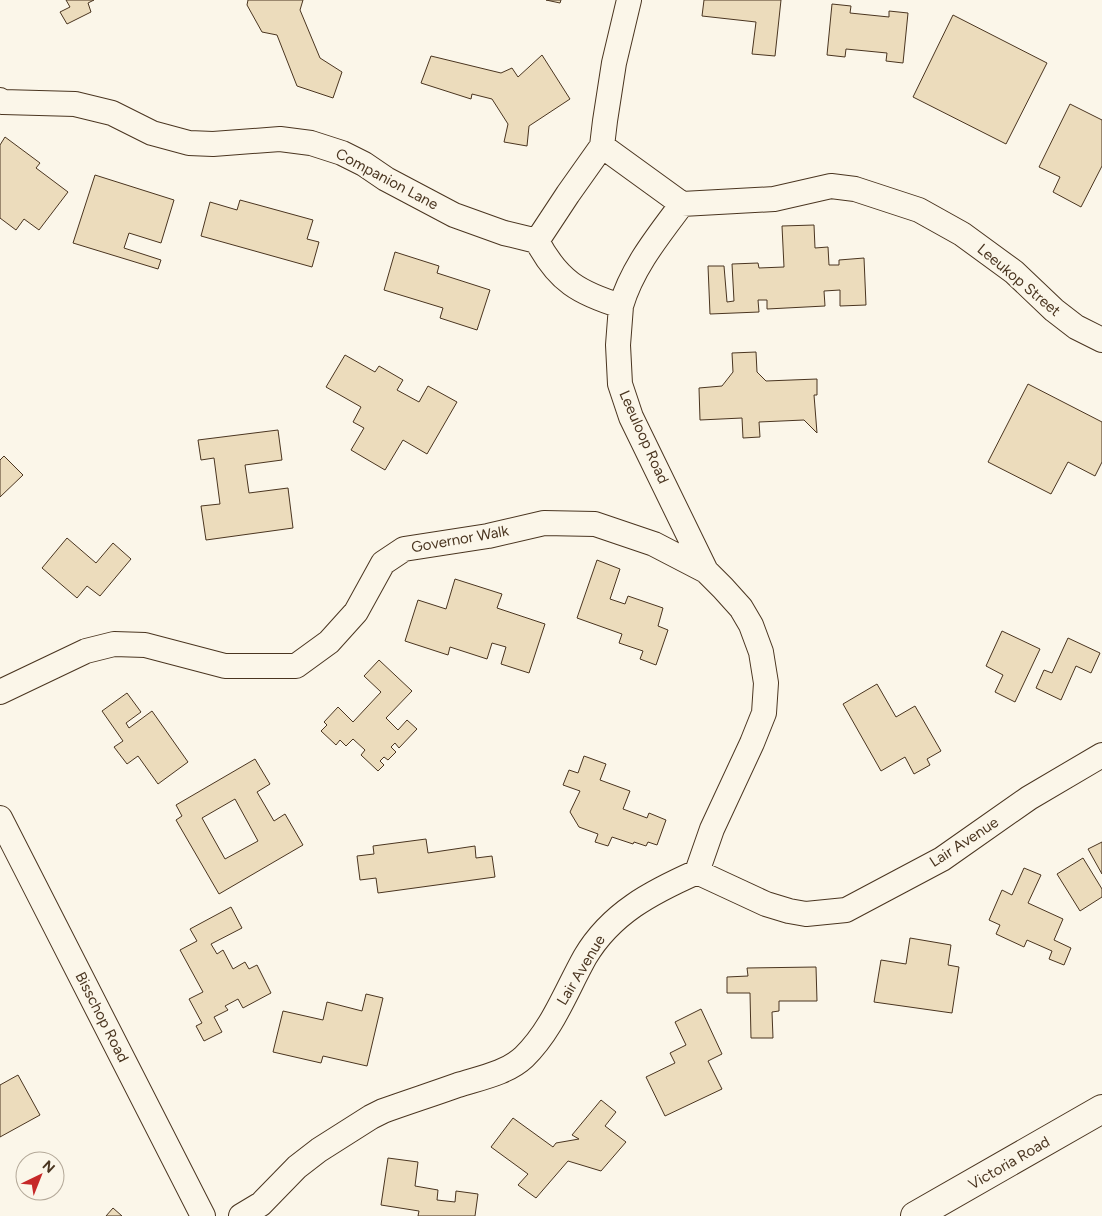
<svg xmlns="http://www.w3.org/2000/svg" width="1102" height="1216" viewBox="0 0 1102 1216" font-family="Figtree,sans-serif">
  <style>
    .building { fill: #ecdcbc; stroke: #4a3520; fill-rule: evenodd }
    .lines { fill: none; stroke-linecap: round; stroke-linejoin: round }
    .street-casing { stroke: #4a3520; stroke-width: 26 }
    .primary-casing { stroke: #4a3520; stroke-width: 30 }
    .street { stroke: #fbf6e9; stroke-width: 24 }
    .primary { stroke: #fbf6e9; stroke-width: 28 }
    .labels { text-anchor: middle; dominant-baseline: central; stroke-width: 4; stroke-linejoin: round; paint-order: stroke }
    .street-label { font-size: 15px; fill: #4a3520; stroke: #fbf6e9 }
  </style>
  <rect width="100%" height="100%" fill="#fbf6e9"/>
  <path class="building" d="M 66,0 L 94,0 L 88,3 L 91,12 L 67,24 L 60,12 L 70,7 Z
    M 248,0 L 303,0 L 300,10 L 320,58 L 342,72 L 333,98 L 297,86 L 277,35 L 262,32 L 247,5 Z
    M 546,0 L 561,0 L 560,3 Z
    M 704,0 L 781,0 L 775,56 L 752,54 L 756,22 L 702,16 Z
    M 832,4 L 851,6 L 850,13 L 889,17 L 889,11 L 908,13 L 903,63 L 886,61 L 887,53 L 846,49 L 845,57 L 827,55 Z
    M 953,15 L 1047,63 L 1006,144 L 913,97 Z
    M 542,55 L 570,99 L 529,126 L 527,146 L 504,142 L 508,124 L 492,99 L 472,94 L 471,99 L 421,83 L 431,56 L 501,73 L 512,68 L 518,77 Z
    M 1070,104 L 1102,120 L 1102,166 L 1081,207 L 1053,192 L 1060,177 L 1039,167 Z
    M 5,137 L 40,163 L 36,168 L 68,192 L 39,230 L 24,219 L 16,230 L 0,218 L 0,145 Z
    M 95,175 L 174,200 L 161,243 L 129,233 L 124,248 L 161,260 L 158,269 L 73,243 Z
    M 240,200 L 313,220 L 307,239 L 319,242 L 312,267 L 201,236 L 210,202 L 237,210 Z
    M 814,225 L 815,248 L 828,247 L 829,265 L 839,265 L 839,260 L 864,258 L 866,305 L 840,306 L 840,290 L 824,291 L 825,306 L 767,309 L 767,300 L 758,300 L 759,312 L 710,314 L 708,266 L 724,266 L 727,302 L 734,301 L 732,264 L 758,263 L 759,268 L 784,267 L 782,226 Z
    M 395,252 L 439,266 L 437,273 L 490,290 L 477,330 L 440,318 L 443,308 L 384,290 Z
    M 756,352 L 757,372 L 766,381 L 817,379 L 817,395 L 814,395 L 817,433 L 804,420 L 759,422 L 760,437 L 743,438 L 742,418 L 700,420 L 699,388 L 722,386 L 733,372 L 732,353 Z
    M 345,355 L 375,372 L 379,366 L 403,380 L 397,390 L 419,402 L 428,386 L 457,402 L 427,454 L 403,440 L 385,470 L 351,450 L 364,428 L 353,422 L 361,407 L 326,387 Z
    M 1028,384 L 1102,422 L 1102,462 L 1095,476 L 1068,462 L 1051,494 L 988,462 Z
    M 278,430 L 282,460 L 245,465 L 249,493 L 288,488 L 293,528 L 206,540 L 201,506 L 220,504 L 214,458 L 201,460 L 198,440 Z
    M 4,456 L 23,475 L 0,497 L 0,460 Z
    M 67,538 L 96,563 L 113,543 L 131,559 L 100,596 L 87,586 L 77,598 L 42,568 Z
    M 597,560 L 620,569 L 610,599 L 625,604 L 628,596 L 663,608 L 658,626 L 668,630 L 656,665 L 640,659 L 643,651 L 619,643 L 622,634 L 577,618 Z
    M 455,579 L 502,594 L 497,608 L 545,624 L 529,673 L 501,664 L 506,647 L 492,643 L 487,659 L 450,647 L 448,655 L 405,641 L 418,600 L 446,609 Z
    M 1002,631 L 1040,649 L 1015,702 L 995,692 L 1003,675 L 986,666 Z
    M 1068,638 L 1100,653 L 1091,673 L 1076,666 L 1061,700 L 1036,688 L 1044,670 L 1052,673 Z
    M 379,660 L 412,691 L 386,718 L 398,730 L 407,720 L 417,729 L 399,748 L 395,743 L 391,747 L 396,752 L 388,760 L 384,757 L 380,761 L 384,765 L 378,771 L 361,755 L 365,750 L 353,739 L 346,746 L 340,740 L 336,745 L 321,731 L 327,725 L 324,722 L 338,707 L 353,722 L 381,692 L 364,676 Z
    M 877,684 L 896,717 L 915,706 L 941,751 L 927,759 L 930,765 L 914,774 L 905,757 L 881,771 L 843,704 Z
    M 127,693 L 141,712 L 126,723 L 129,728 L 152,711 L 188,762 L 158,784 L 138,756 L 127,764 L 114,747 L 123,741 L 102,711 Z
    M 584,756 L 606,764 L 600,780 L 630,791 L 623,809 L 647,818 L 649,813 L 666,820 L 657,845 L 648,842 L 646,846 L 634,842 L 633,844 L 612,837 L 608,846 L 595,842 L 598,834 L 579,827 L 570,812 L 580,791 L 563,785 L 569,770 L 578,773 Z
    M 255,759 L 270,784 L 257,792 L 274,821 L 285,814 L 303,845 L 219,894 L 176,820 L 182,816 L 176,805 ZM 235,799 L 258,841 L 225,859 L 202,818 Z
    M 426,839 L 428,853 L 475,846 L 476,858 L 492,856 L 495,877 L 378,893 L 376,878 L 360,880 L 357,856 L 374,854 L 373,846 Z
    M 1102,842 L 1102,874 L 1088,849 Z
    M 1083,858 L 1102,889 L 1102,897 L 1080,911 L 1057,874 Z
    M 1024,868 L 1041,875 L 1028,903 L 1063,919 L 1054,940 L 1071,948 L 1064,965 L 1049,959 L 1052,951 L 1027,940 L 1024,947 L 996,934 L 1000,925 L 989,920 L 1002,890 L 1012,895 Z
    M 231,907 L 242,928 L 211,944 L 217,954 L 223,950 L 233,969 L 245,962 L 249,969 L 257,965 L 271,993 L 243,1008 L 238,999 L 225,1006 L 228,1010 L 214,1017 L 222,1032 L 204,1041 L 196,1026 L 202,1023 L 189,999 L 203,992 L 180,950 L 197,941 L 190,929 Z
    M 910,938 L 951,945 L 948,965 L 959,967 L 952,1013 L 874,1002 L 881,960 L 906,964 Z
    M 816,967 L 817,1001 L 779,1001 L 779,1011 L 772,1012 L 773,1038 L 751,1038 L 750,993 L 727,993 L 727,977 L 748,976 L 747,968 Z
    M 366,994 L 383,998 L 367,1066 L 323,1056 L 321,1063 L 273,1052 L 283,1011 L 323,1020 L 327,1002 L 362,1011 Z
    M 701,1009 L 722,1054 L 708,1061 L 722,1089 L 665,1116 L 646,1077 L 675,1063 L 670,1053 L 686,1045 L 675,1022 Z
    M 18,1075 L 40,1115 L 0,1137 L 0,1085 Z
    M 601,1100 L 616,1112 L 605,1126 L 626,1142 L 601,1171 L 568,1161 L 536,1198 L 518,1185 L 528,1174 L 491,1147 L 513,1118 L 553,1147 L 556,1143 L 579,1139 L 572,1135 Z
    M 388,1158 L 418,1162 L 415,1186 L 438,1190 L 437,1200 L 455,1202 L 456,1191 L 478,1194 L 475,1216 L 418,1216 L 419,1211 L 381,1205 Z
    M 113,1208 L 122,1216 L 106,1216 Z"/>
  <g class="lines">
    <g class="street-casing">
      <path id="street" d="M 629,0 L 614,63 L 605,121 L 602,146 L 568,194 L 537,241 C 558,281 579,293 621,306 L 618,345 L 620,384 L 631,417 L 706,571 L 723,588 L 741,608 L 751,625 L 761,652 L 766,683 L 764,713 L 752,743 L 712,829 L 697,872
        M 0,100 L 3,102 L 75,104 L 112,113 L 152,133 L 189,143 L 213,144 L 280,139 L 311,143 L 342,153 L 364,164 L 386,179 L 454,215 L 504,233 L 537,241
        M 602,146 L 682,204 L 774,199 L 831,186 L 855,189 L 919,210 L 962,234 L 1014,272 L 1054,310 L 1076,327 L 1102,340
        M 621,306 C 632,268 658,236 682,204
        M 0,692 L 86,651 L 114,644 L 145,645 L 225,666 L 296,666 L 329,642 L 356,612 L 383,563 L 404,549 L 488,536 L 544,523 L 595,524 L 654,544 L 706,571
        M 0,818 L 203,1216
        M 241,1216 L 261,1204 L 297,1167 L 319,1150 L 371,1117 L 383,1111 C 408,1102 433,1094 458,1085 C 480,1078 507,1073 524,1057 C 552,1030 566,991 585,957 C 611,913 652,892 697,872 L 766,904 L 789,911 L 806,914 L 846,910 L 942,859 L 1029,798 L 1102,755"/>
    </g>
    <g class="primary-casing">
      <path id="primary" d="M 915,1216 L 1102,1109"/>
    </g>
    <use href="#street" class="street"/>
    <use href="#primary" class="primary"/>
  </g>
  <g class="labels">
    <g class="street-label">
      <text transform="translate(387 179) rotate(28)">Companion Lane</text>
      <text transform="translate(1019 280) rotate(40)">Leeukop Street</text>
      <text transform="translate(644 437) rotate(66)">Leeuloop Road</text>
      <text transform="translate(460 539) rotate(-10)">Governor Walk</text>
      <text transform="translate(964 842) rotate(-33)">Lair Avenue</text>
      <text transform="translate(581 970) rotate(-59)">Lair Avenue</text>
      <text transform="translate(102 1017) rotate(63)">Bisschop Road</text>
      <text transform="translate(1009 1163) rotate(-30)">Victoria Road</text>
    </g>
  </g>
  <g transform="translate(40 1176) rotate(43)"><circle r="24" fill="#fbf6e9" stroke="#b4a999"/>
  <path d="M0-4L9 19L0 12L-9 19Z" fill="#c62828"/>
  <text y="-8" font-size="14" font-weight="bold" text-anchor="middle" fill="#4a3520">N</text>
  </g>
</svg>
